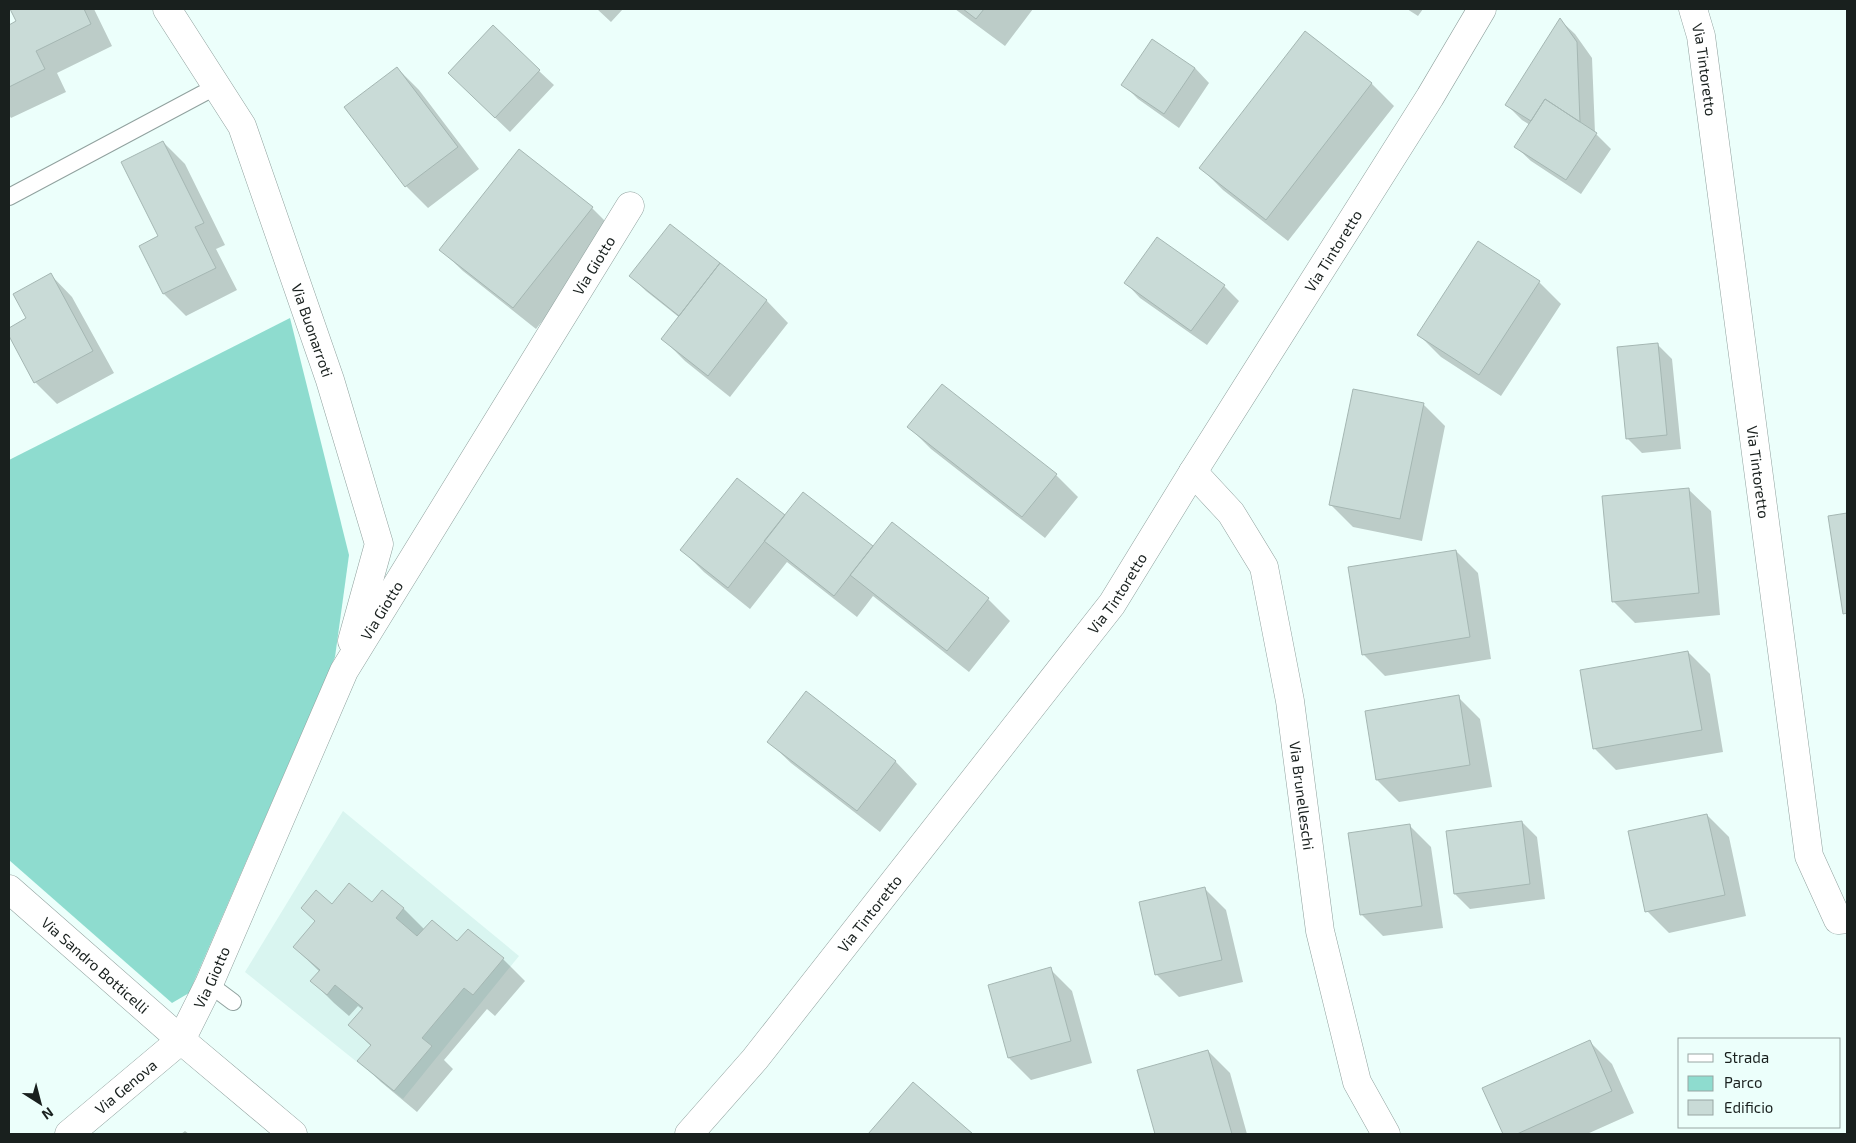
<svg xmlns="http://www.w3.org/2000/svg" width="1856" height="1143" viewBox="0 0 1856 1143" font-family="'Exo 2',sans-serif">
  <style>
    .built { fill: #d9f5f0 }
    .green { fill: #8edccf }
    .shadow { fill: #0003 }
    .building { fill: #c9dbd7; stroke: #a5b7b3 }
    .lines { fill: none; stroke-linecap: round; stroke-linejoin: round }
    .lane-casing { stroke: #90a19e; stroke-width: 18 }
    .street-casing { stroke: #90a19e; stroke-width: 29 }
    .lane { stroke: #fff; stroke-width: 16 }
    .street { stroke: #fff; stroke-width: 28 }
    .labels { text-anchor: middle; dominant-baseline: central; stroke-width: 4; stroke-linejoin: round; paint-order: stroke }
    .street-label { font-size: 15px; fill: #19201e; stroke: #ecfffb }
  </style>
  <rect width="100%" height="100%" fill="#ecfffb"/>
  <path class="built" d="M 343,811 L 519,956 L 403,1099 L 245,972 Z"/>
  <path class="green" d="M 290,318 L 349,555 L 335,657 L 189,993 L 172,1003 L 9,860 L 9,460 Z"/>
  <path class="shadow" d="M 12,9 L 94,9 L 112,46 L 57,73 L 66,92 L 11,118 L 9,115 L 9,26 L 18,21 Z
    M 597,9 L 623,9 L 611,22 Z
    M 955,9 L 1033,9 L 1005,46 Z
    M 1407,9 L 1423,9 L 1418,16 Z
    M 1560,20 L 1575,34 L 1592,58 L 1595,133 L 1611,149 L 1581,194 L 1531,161 L 1516,147 L 1530,125 L 1522,120 L 1507,105 Z
    M 1306,32 L 1372,84 L 1394,106 L 1288,241 L 1223,190 L 1201,168 Z
    M 397,68 L 419,90 L 479,169 L 428,208 L 406,186 Z
    M 1195,68 L 1209,83 L 1179,128 L 1138,99 L 1123,84 Z
    M 539,71 L 554,85 L 510,132 L 464,88 Z
    M 163,142 L 185,164 L 225,245 L 216,249 L 237,290 L 186,316 L 164,294 L 141,247 L 160,237 Z
    M 592,208 L 614,230 L 536,329 L 463,271 L 441,250 Z
    M 670,226 L 767,301 L 788,323 L 730,397 L 685,361 L 663,339 L 680,318 L 646,291 L 631,276 Z
    M 51,275 L 72,297 L 114,373 L 57,404 L 35,382 L 9,334 L 9,329 L 28,318 Z
    M 1539,282 L 1561,304 L 1501,396 L 1441,357 L 1419,335 Z
    M 1126,283 L 1224,286 L 1239,301 L 1207,345 L 1140,298 Z
    M 1657,344 L 1672,359 L 1681,449 L 1642,453 L 1627,438 Z
    M 1423,404 L 1445,426 L 1422,541 L 1353,527 L 1331,505 Z
    M 909,427 L 1056,475 L 1078,497 L 1045,538 L 931,449 Z
    M 1688,489 L 1711,511 L 1720,615 L 1635,623 L 1613,601 Z
    M 1847,515 L 1847,616 L 1845,613 L 1830,517 Z
    M 785,516 L 873,548 L 988,599 L 1010,621 L 969,672 L 873,596 L 857,617 L 787,562 L 750,609 L 704,572 L 682,550 Z
    M 1456,551 L 1478,573 L 1491,659 L 1385,676 L 1363,654 Z
    M 1688,652 L 1710,674 L 1723,752 L 1616,770 L 1594,748 Z
    M 806,693 L 896,762 L 917,784 L 880,832 L 791,763 L 769,742 Z
    M 1458,697 L 1480,719 L 1492,787 L 1399,802 L 1377,780 Z
    M 1707,815 L 1729,837 L 1746,916 L 1669,933 L 1647,911 Z
    M 1522,822 L 1537,837 L 1545,899 L 1470,909 L 1455,894 L 1447,833 Z
    M 1409,825 L 1431,847 L 1443,928 L 1383,936 L 1361,914 Z
    M 1204,888 L 1226,910 L 1243,982 L 1179,997 L 1157,975 Z
    M 382,892 L 404,909 L 425,930 L 458,943 L 469,930 L 503,959 L 525,981 L 495,1016 L 487,1009 L 444,1060 L 453,1069 L 417,1112 L 381,1082 L 359,1061 L 371,1046 L 350,1025 L 363,1010 L 358,1006 L 349,1016 L 334,1003 L 312,981 L 320,972 L 294,947 L 332,905 L 372,904 Z
    M 1050,969 L 1072,991 L 1092,1063 L 1031,1080 L 1009,1058 L 989,986 Z
    M 1590,1042 L 1612,1064 L 1634,1113 L 1587,1134 L 1504,1134 L 1484,1089 Z
    M 1208,1051 L 1230,1073 L 1247,1134 L 1157,1134 L 1139,1071 Z
    M 913,1084 L 971,1134 L 870,1134 Z
    M 185,1131 L 189,1134 L 181,1134 Z"/>
  <path class="building" d="M 10,9 L 84,9 L 91,24 L 36,51 L 45,69 L 9,87 L 9,25 L 16,21 Z
    M 963,9 L 984,9 L 976,19 Z
    M 1560,18 L 1577,42 L 1580,122 L 1545,99 L 1531,121 L 1505,105 Z
    M 493,25 L 540,70 L 495,118 L 448,73 Z
    M 1305,31 L 1372,83 L 1266,220 L 1199,168 Z
    M 1152,39 L 1195,68 L 1164,114 L 1121,85 Z
    M 397,67 L 458,147 L 405,187 L 344,107 Z
    M 1545,99 L 1597,133 L 1566,180 L 1514,147 Z
    M 163,141 L 204,223 L 195,227 L 216,268 L 163,294 L 139,246 L 158,236 L 121,162 Z
    M 519,149 L 593,207 L 513,308 L 439,250 Z
    M 670,224 L 720,263 L 679,316 L 629,276 Z
    M 1157,237 L 1225,285 L 1191,331 L 1124,283 Z
    M 1478,241 L 1540,281 L 1479,375 L 1417,335 Z
    M 720,263 L 767,300 L 708,376 L 661,339 Z
    M 51,273 L 93,351 L 34,383 L 9,336 L 9,328 L 26,318 L 13,294 Z
    M 1658,343 L 1667,435 L 1626,439 L 1617,347 Z
    M 942,384 L 1057,474 L 1022,517 L 907,427 Z
    M 1353,389 L 1424,403 L 1400,519 L 1329,505 Z
    M 737,478 L 785,515 L 728,588 L 680,550 Z
    M 1689,488 L 1699,593 L 1612,602 L 1602,496 Z
    M 803,492 L 873,546 L 834,596 L 764,541 Z
    M 1847,513 L 1847,613 L 1843,614 L 1828,516 Z
    M 892,522 L 989,598 L 947,651 L 850,575 Z
    M 1456,550 L 1470,637 L 1362,655 L 1348,567 Z
    M 1688,651 L 1702,730 L 1593,749 L 1580,670 Z
    M 806,691 L 896,761 L 857,811 L 767,742 Z
    M 1459,695 L 1470,765 L 1376,780 L 1365,711 Z
    M 1707,814 L 1725,895 L 1645,912 L 1628,831 Z
    M 1522,821 L 1530,884 L 1454,894 L 1446,831 Z
    M 1410,824 L 1422,906 L 1360,915 L 1348,833 Z
    M 349,883 L 372,902 L 382,890 L 404,908 L 396,918 L 417,936 L 432,920 L 457,941 L 468,929 L 504,958 L 473,995 L 464,988 L 422,1038 L 432,1046 L 394,1091 L 357,1061 L 371,1045 L 348,1025 L 363,1008 L 335,985 L 327,995 L 310,981 L 320,970 L 293,947 L 315,921 L 301,908 L 316,890 L 332,904 Z
    M 1205,887 L 1222,960 L 1155,975 L 1139,902 Z
    M 1051,967 L 1071,1041 L 1008,1058 L 988,985 Z
    M 1590,1040 L 1612,1091 L 1517,1134 L 1503,1134 L 1482,1088 Z
    M 1208,1050 L 1232,1134 L 1155,1134 L 1137,1070 Z
    M 913,1082 L 973,1134 L 868,1134 Z"/>
  <g class="lines">
    <g class="lane-casing">
      <path id="lane" d="M 9,197 L 217,86
        M 209,984 L 233,1002"/>
    </g>
    <g class="street-casing">
      <g id="street">
        <path id="s1" d="M 167,9 L 242,126 L 330,380 L 379,544 L 352,641"/>
        <path id="s2" d="M 1693,9 L 1701,36 L 1809,856 L 1838,920 L 1847,919"/>
        <path id="s3" d="M 1193,472 L 1231,513 L 1264,567 L 1290,701 L 1320,931 L 1357,1082 L 1386,1134"/>
        <path id="s4" d="M 9,889 L 181,1040 L 293,1134"/>
        <path id="s5" d="M 69,1134 L 181,1040 L 209,984 L 344,671 L 630,206"/>
        <path id="s6" d="M 689,1134 L 755,1059 L 1112,604 L 1193,472 L 1430,97 L 1482,9"/>
      </g>
    </g>
    <use href="#lane" class="lane"/>
    <use href="#street" class="street"/>
  </g>
  <g class="labels">
    <g class="street-label">
      <text stroke="none"><textPath href="#s2" startOffset="62">Via Tintoretto</textPath></text>
      <text stroke="none"><textPath href="#s6" startOffset="1095">Via Tintoretto</textPath></text>
      <text stroke="none"><textPath href="#s5" startOffset="1026">Via Giotto</textPath></text>
      <text stroke="none"><textPath href="#s1" startOffset="355">Via Buonarroti</textPath></text>
      <text stroke="none"><textPath href="#s2" startOffset="468">Via Tintoretto</textPath></text>
      <text stroke="none"><textPath href="#s6" startOffset="690">Via Tintoretto</textPath></text>
      <text stroke="none"><textPath href="#s5" startOffset="621">Via Giotto</textPath></text>
      <text stroke="none"><textPath href="#s3" startOffset="351">Via Brunelleschi</textPath></text>
      <text stroke="none"><textPath href="#s6" startOffset="285">Via Tintoretto</textPath></text>
      <text stroke="none"><textPath href="#s4" startOffset="115">Via Sandro Botticelli</textPath></text>
      <text stroke="none"><textPath href="#s5" startOffset="216">Via Giotto</textPath></text>
      <text stroke="none"><textPath href="#s5" startOffset="74">Via Genova</textPath></text>
    </g>
  </g>
  <rect width="1856" height="1143" fill="none" stroke="#19201e" stroke-width="20"/>
  <rect x="1678" y="1038" width="162" height="90" fill="#ecfffb" stroke="#98a6a3"/>
  <rect x="1688" y="1054" width="25" height="8" fill="#ffffff" stroke="#98a6a3"/>
  <text x="1724" y="1063" font-size="15" fill="#19201e">Strada</text>
  <rect x="1688" y="1076" width="25" height="15" fill="#8edccf" stroke="#98a6a3"/>
  <text x="1724" y="1088" font-size="15" fill="#19201e">Parco</text>
  <rect x="1688" y="1100" width="25" height="15" fill="#c9dbd7" stroke="#98a6a3"/>
  <text x="1724" y="1113" font-size="15" fill="#19201e">Edificio</text>
  <g transform="translate(40 1103) rotate(144)" stroke="#ecfffb" stroke-width="4" paint-order="stroke">
  <path d="M0-4L9 19L0 12L-9 19Z" fill="#19201e"/>
  <text y="-8" font-size="14" font-weight="bold" text-anchor="middle" fill="#19201e">N</text>
  </g>
</svg>
